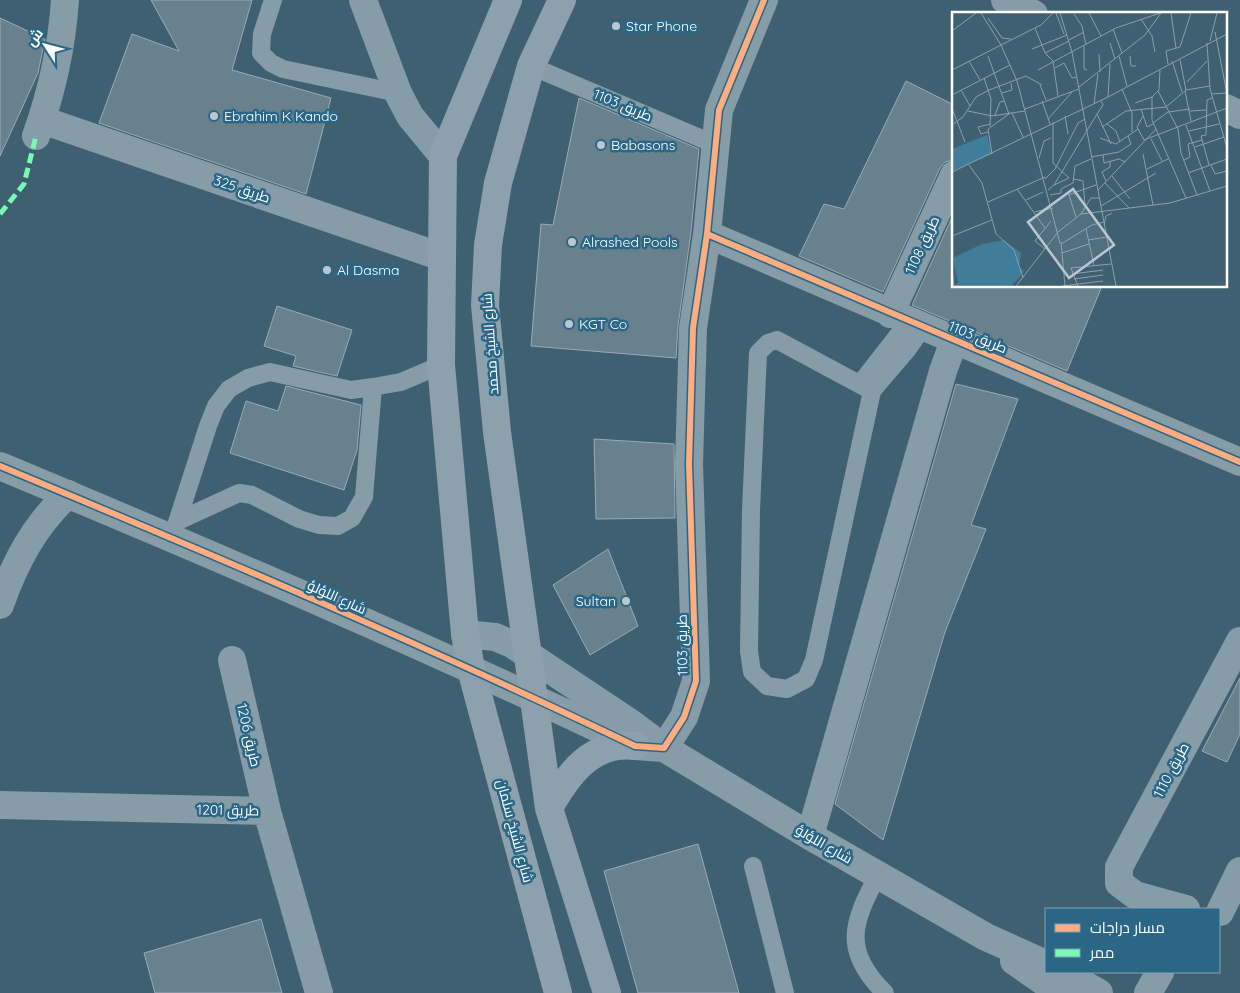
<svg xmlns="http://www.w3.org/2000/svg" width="1240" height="993" viewBox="0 0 1240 993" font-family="Quicksand,Cairo,sans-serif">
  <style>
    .building { fill: #68818d; stroke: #99abb5 }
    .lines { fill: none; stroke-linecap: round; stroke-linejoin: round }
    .service { stroke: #869ca7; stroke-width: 18 }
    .minor { stroke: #869ca7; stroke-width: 28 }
    .tertiary { stroke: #869ca7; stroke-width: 28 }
    .secondary { stroke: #8ca1ab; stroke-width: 28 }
    .quiet { stroke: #7af9b4; stroke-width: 5; stroke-dasharray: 10 5; stroke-linecap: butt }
    .cycleway-casing { stroke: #2a6786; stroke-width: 9 }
    .cycleway { stroke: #ffac80; stroke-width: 6 }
    .poi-dot { fill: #bcc7cd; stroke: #2a6786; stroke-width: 2 }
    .labels { text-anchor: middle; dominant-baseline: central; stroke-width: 5; stroke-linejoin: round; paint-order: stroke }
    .poi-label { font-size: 14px; fill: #fff; stroke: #2a6786; text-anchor: start }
    .street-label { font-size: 14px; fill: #fff; stroke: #2a6786 }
    .inset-road { fill: none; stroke: #8ca0aa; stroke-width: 1 }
    .view { fill: #bcc7cd; fill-opacity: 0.15; stroke: #bcc7cd; stroke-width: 2.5 }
    .inset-edge { fill: none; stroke: #fff; stroke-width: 2.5 }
  </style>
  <rect width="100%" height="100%" fill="#3f6071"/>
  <path class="building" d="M 151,0 L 252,0 L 232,70 L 331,98 L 306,194 L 99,123 L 132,34 L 179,51 Z
    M 0,18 L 45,39 L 38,73 L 0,156 Z
    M 906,81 L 954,105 L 954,160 L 945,162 L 940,168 L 883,292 L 799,256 L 824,204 L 844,209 Z
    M 579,98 L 699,149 L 691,232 L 678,326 L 676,358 L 531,346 L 541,224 L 553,225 Z
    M 954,213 L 954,286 L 1102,286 L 1067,371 L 912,305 Z
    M 277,306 L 352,330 L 337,376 L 293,366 L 296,356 L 264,346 Z
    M 956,384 L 1018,399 L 971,525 L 986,529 L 945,632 L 883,840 L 835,804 Z
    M 286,386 L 361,405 L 357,450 L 344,490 L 230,453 L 246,401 L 278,411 Z
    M 594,439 L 674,444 L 675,518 L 596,519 Z
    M 608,549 L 638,626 L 590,655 L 553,585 Z
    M 1240,678 L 1240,734 L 1227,762 L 1202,751 Z
    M 698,844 L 739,993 L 638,993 L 604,871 Z
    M 261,919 L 282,993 L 155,993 L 144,953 Z"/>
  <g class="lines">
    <path class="service" d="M 273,0 L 262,34 L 261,53 L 271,63 L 283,69 L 398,93
      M 531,66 L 714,144
      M 860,384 L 909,321
      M 872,391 L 777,340 L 768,343 L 758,353 L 751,510 L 749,651 L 752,672 L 767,686 L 787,689 L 806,679 L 814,660 L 872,391 L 907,350 L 923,327
      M 178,521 L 239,493 L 252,495 L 299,519 L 319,525 L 338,526 L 352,518 L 364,497 L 373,387
      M 172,538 L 208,426 L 216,406 L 229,389 L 248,378 L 270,372 L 351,390 L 373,387 L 401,382 L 441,365
      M 753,866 L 785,993
      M 878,875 C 852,923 842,951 885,993"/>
    <path class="minor" d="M 363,0 L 398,93 L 410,116 L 443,156
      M 42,120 L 442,257
      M 36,136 C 51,94 62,45 65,0
      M 707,234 L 1240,462
      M 890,314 L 954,175
      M 0,605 C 15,562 34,526 68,494
      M 232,660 L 267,811 L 319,993
      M 664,748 L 684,717 L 696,681 L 689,464 L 693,328 L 707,234 L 719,110 L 764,0
      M 0,805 L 267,811
      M 810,836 L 943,371 L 954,341
      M 1186,909 L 1135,895 L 1119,883 L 1119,867 L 1240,641
      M 1220,912 L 1240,871
      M 1148,993 L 1160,972"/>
    <path class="tertiary" d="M 1005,0 L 1034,14
      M 1226,108 L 1240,115
      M 0,466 C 213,555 427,646 635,746 L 664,748
      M 465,634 L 495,637 L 512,644 L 632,724 L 664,748 L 810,836 L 986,937 L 1046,964
      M 1014,961 L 1060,993
      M 1062,972 L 1099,993"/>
    <path class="secondary" d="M 508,0 L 443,156 L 441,365 L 465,634 L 471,669 L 558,993
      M 562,0 L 531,66 L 498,183 L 488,245 L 485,305 L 497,432 L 549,808 L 607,993
      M 549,808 C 568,774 592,741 635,746"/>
    <path class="quiet" d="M 0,214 L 24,184 L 36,136"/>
    <g class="cycleway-casing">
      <path id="cycleway" d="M 707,234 L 1240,462
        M 0,466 C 213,555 427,646 635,746 L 664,748 L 684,717 L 696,681 L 689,464 L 693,328 L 707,234 L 719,110 L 764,0"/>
    </g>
    <use href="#cycleway" class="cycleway"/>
  </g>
  <g class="poi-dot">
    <circle cx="616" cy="26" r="5"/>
    <circle cx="214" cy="116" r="5"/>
    <circle cx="601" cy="145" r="5"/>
    <circle cx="572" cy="242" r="5"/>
    <circle cx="327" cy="270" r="5"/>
    <circle cx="569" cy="324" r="5"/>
    <circle cx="626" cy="601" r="5"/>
  </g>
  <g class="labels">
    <g class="poi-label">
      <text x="626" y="26">Star Phone</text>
      <text x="224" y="116">Ebrahim K Kando</text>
      <text x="611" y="145">Babasons</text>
      <text x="582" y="242">Alrashed Pools</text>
      <text x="337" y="270">Al Dasma</text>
      <text x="579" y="324">KGT Co</text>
      <text x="616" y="601" text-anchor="end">Sultan</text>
    </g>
    <g class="street-label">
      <text transform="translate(623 105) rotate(23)">طريق 1103</text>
      <text transform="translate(242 189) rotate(19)">طريق 325</text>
      <text transform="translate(922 245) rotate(-65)">طريق 1108</text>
      <text transform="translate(978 337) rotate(23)">طريق 1103</text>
      <text transform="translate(490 344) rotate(-94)">شارع الشيخ محمد</text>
      <text transform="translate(337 597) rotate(24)">شارع اللؤلؤ</text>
      <text transform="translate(682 645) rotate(-91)">طريق 1103</text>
      <text transform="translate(249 735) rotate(77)">طريق 1206</text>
      <text transform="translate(1171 770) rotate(-62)">طريق 1110</text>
      <text transform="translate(228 810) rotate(1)">طريق 1201</text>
      <text transform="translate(515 831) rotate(75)">شارع الشيخ سلمان</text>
      <text transform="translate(824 844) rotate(30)">شارع اللؤلؤ</text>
    </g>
  </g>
  <g transform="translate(952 12)">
    <rect width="275" height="275" fill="#3f6071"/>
    <path d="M 35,123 L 40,142 L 0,159 L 0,137 ZM 52,228 L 69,241 L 67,255 L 72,259 L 60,274 L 3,274 L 6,271 L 1,246 L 30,232 Z" fill="#3f7d9b"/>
    <path class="inset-road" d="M 29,1 L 49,33 L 89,13 L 101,1M 104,1 L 112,22M 108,1 L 120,40 L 164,274M 137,1 L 149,24M 219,1 L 224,36M 122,2 L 130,14 L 134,33M 36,6 L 50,26 L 59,27M 189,7 L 200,24 L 203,40M 83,16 L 93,41 L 101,49 L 106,84M 161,17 L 170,41M 0,19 L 24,1M 263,20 L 275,82M 117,28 L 132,20M 258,29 L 265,1M 158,31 L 163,47M 255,31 L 258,77 L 275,136M 132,34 L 132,57 L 135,58M 80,37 L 115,23M 93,41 L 117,29M 147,42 L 148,60M 36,44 L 57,102 L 36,117 L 40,142M 167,44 L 175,74M 178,44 L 179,54 L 184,54M 228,48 L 234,78M 17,49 L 28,68M 220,49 L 230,80M 216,52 L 214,39 L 228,35 L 239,1M 103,56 L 112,51 L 120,66 L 125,65M 0,58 L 49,33 L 65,69 L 108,231M 86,58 L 164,16 L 208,1M 208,58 L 207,78 L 200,85 L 200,108 L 234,186M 32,66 L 39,87 L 38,114M 235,70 L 255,49M 88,73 L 94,88M 127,75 L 193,23 L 209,1M 170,77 L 180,101 L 180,120M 9,78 L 18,94M 206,79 L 226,117 L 229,141 L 245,183M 233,79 L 239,109M 50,81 L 60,78 L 59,71M 259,82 L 274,81M 0,83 L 58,53M 156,85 L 158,52M 90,89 L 98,112M 183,91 L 200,85M 142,92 L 146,62M 73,97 L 127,77M 189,97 L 195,115 L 201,112M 1,99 L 13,130M 16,99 L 40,104 L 73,99M 238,99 L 254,98M 60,101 L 71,125M 145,102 L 159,132M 43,103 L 48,90 L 52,89M 113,104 L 116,122M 191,104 L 185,115 L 192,128M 96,107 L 120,80M 101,110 L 101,151 L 117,166M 201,111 L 216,100 L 238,97M 155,112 L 164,119 L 168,130M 0,113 L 11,105 L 24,85 L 37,78 L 74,64 L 90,73M 234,113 L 258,179M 150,115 L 174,99 L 214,95 L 234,78 L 258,74M 237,119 L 267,112M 36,120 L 29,122 L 26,115 L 39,112M 148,126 L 164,132 L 186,117M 199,127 L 210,149M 192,128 L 275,96M 243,135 L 272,125M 191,142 L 201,193M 151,143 L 152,151 L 167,147 L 173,150M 139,145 L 167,140 L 179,132 L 176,124M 87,146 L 92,129 L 99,126M 232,148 L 238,145 L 236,132 L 250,128M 17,153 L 30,171 L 44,222 L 62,238 L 71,266M 257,153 L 249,124 L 254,123 L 255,88 L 260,86M 259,153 L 263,162 L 275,159M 195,157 L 216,147M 0,160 L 156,85 L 275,22M 236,161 L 275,147M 160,164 L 178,187M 93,167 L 103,157 L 126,111 L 133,107M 122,167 L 131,169 L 133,193M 154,169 L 150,160 L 158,155 L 158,150M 153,171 L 177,196M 102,173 L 117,166M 65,177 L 93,216M 96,178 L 102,173 L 145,102 L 151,93 L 149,88M 146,178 L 204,117M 98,183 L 109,181 L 109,177 L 121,171 L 123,154 L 139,147M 116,183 L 144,173M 117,183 L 124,205M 74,188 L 91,180M 36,190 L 93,165M 149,194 L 204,161M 82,200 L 101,196M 129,202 L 139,186 L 147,186M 152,213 L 154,204 L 160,201M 134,217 L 142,253M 0,224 L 40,208M 136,228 L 155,225M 109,230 L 113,274M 109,232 L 140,213 L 152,210M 93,237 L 83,229 L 99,209M 110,241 L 137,232M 0,258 L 2,274M 120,262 L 151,258M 122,267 L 151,263M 64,274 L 106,220 L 129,202 L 218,191 L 275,174M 110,274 L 151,269M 126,274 L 119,256 L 159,252"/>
    <path class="view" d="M 121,177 L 162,233 L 117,266 L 76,210 Z"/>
    <rect width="275" height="275" class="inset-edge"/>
  </g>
  <rect x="1045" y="908" width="175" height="65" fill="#2a6786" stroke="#7fa4b6"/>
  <rect x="1055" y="924" width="25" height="8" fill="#ffac80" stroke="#7fa4b6"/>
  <text x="1090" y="933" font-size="15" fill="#ffffff">مسار دراجات</text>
  <rect x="1055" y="949" width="25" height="8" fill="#7af9b4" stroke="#7fa4b6"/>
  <text x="1090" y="958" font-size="15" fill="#ffffff">ممر</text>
  <g transform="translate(45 45) rotate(306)" stroke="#2a6786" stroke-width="4" paint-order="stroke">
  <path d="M0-4L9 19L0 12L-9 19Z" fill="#ffffff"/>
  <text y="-8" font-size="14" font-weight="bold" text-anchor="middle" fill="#ffffff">ش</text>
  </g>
</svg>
